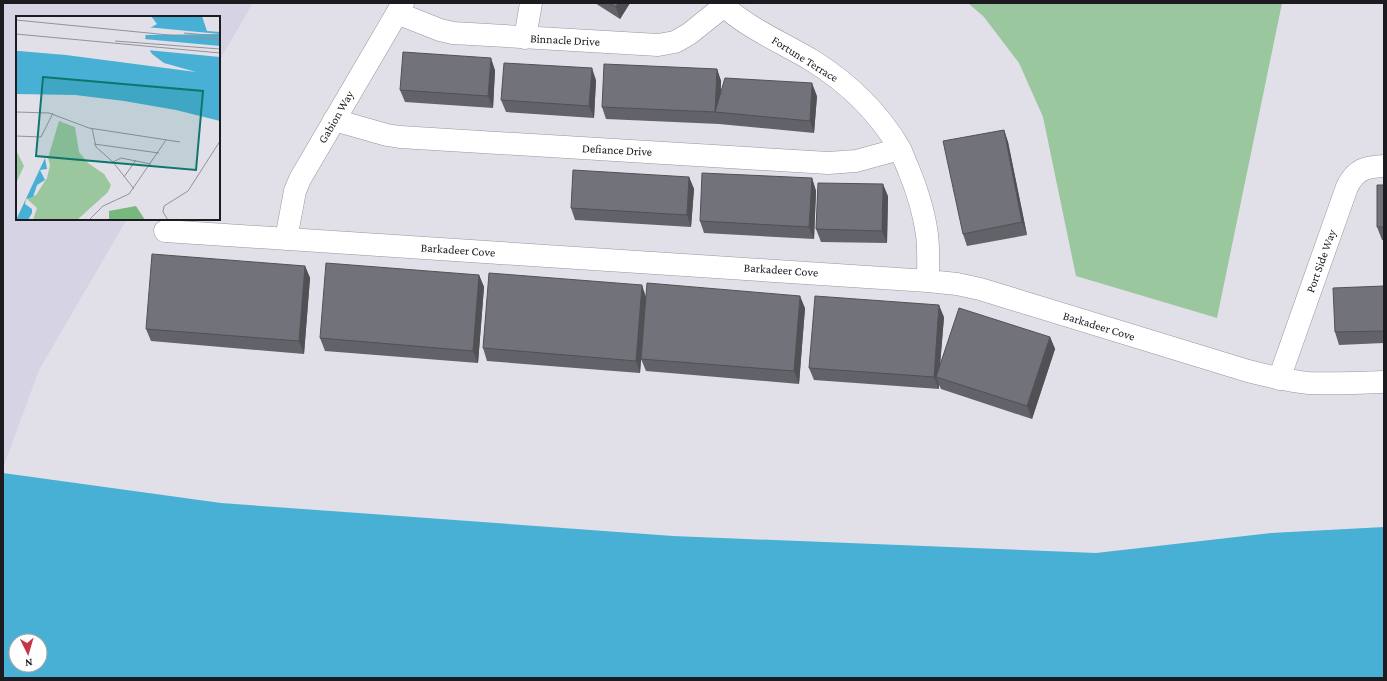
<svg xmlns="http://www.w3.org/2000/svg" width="1387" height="681" viewBox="0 0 1387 681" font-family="'Crimson Pro',serif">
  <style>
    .built { fill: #d5d3e4 }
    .green { fill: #9ac79d }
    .water { fill: #48b0d4; fill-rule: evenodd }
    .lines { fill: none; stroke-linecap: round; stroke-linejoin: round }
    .minor-casing { stroke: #96959e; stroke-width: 23 }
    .minor { stroke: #fff; stroke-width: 22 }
    .wall { fill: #626269 }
    .shaded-wall { fill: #505055 }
    .building { fill: #72727a; stroke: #505055 }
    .labels { text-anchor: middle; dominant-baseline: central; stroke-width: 3.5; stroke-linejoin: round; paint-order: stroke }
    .street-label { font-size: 12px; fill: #1c1c20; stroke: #fff }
    .inset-road { fill: none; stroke: #929299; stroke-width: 1 }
    .view { fill: #0f766e; fill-opacity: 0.15; stroke: #0f766e; stroke-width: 2 }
    .inset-edge { fill: none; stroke: #1c1c20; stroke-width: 2 }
  </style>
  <rect width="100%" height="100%" fill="#e1e0e9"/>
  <path class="built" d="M 3,3 L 253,3 L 219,61 L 219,17 L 17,17 L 17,219 L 127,219 L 39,370 L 3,468 Z"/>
  <path class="green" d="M 968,3 L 1282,3 L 1217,318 L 1076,276 L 1043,117 L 1019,63 L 984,17 Z"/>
  <path class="water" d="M 3,473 L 221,503 L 673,536 L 1096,553 L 1271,533 L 1384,527 L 1384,678 L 3,678 ZM 16,641 L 40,641 L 40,665 L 16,665 Z"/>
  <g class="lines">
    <g class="minor-casing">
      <path id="minor" d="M 721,3 C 745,27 783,43 813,61 C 848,83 879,113 900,149 C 903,155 905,162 908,168 C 917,190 924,211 927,235 C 929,250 928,266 928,281
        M 397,13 L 440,30 L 453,33 L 658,45 L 675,42 L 689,34 L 724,6
        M 525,38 L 531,3
        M 334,120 L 387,135 L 400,137 L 828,163 L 856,161 L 900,149
        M 165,231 L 928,281 L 957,284 L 980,289 L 1248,371 C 1268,376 1288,381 1309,383 C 1334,384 1359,383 1384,382
        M 286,239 L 295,191 L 300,179 L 403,3
        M 1279,379 L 1347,187 C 1356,169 1365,167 1384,166"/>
    </g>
    <use href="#minor" class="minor"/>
  </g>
  <path class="wall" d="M 595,3 L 630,3 L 620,19 Z
    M 717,69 L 721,81 L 721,92 L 817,96 L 814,133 L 719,124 L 606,119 L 602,107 Z
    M 495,70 L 493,108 L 405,102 L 400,90 Z
    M 596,80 L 594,118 L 506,112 L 501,100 Z
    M 1004,130 L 1008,142 L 1027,235 L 967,246 L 963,234 Z
    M 689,177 L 694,189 L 691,227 L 575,220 L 571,208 Z
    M 812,178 L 816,191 L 814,239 L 704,233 L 700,221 Z
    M 1384,185 L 1384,240 L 1382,240 L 1377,227 Z
    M 888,196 L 887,243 L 821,242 L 816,229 Z
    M 305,266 L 310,278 L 304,354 L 151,341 L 146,329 Z
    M 479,275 L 484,287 L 478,363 L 325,351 L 320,338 Z
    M 1384,286 L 1384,343 L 1339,345 L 1335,332 Z
    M 646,297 L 805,308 L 799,384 L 646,371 L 641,359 L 640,373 L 487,361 L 483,348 Z
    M 944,317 L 940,364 L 1050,337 L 1055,349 L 1032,419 L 941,389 L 939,385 L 939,389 L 814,380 L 809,368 Z"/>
  <path class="shaded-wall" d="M 618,3 L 630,3 L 620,19 L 616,7 Z
    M 491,58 L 495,70 L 493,108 L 488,96 Z
    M 592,68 L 596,80 L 594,118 L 589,106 Z
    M 717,69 L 721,81 L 720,112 L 715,112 Z
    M 812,83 L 817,96 L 814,133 L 810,121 Z
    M 1004,130 L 1008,142 L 1027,235 L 1022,222 Z
    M 689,177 L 694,189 L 691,227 L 687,215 Z
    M 812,178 L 816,191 L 814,239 L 809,227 Z
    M 883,184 L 888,196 L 887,243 L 882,231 Z
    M 305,266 L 310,278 L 304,354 L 299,341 Z
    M 479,275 L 484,287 L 478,363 L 473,351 Z
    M 642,285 L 646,297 L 640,373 L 636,361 Z
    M 800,296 L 805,308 L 799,384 L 794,371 Z
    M 939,305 L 944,317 L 939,378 L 936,377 L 939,385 L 939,389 L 934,377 Z
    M 1050,337 L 1055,349 L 1032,419 L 1027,406 Z"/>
  <path class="building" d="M 609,3 L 618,3 L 616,7 Z
    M 403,52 L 491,58 L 488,96 L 400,90 Z
    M 504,63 L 592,68 L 589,106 L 501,100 Z
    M 604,64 L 717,69 L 715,112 L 602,107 Z
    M 725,78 L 812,83 L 810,121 L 715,112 Z
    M 1004,130 L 1022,222 L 963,234 L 943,141 Z
    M 573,170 L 689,177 L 687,215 L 571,208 Z
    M 702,173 L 812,178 L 809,227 L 700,221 Z
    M 818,183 L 883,184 L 882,231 L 816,229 Z
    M 1377,185 L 1384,185 L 1384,227 L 1377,227 Z
    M 152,254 L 305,266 L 299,341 L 146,329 Z
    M 326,263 L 479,275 L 473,351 L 320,338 Z
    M 489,273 L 642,285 L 636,361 L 483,348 Z
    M 647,283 L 800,296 L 794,371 L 641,359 Z
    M 1384,286 L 1384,331 L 1335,332 L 1333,288 Z
    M 815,296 L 939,305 L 934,377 L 809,368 Z
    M 959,308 L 1050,337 L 1027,406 L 936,377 Z"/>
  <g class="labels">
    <g class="street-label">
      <text transform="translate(565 40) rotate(3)">Binnacle Drive</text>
      <text transform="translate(805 59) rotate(32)">Fortune Terrace</text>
      <text transform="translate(336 117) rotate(-60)">Gabion Way</text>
      <text transform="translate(617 150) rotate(3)">Defiance Drive</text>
      <text transform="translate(458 250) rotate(4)">Barkadeer Cove</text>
      <text transform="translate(1321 261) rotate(-70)">Port Side Way</text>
      <text transform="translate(781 270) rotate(4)">Barkadeer Cove</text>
      <text transform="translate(1099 326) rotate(17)">Barkadeer Cove</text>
    </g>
  </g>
  <g transform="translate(16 16)">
    <rect width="204" height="204" fill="#e1e0e9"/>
    <path d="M 43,105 L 59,111 L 63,136 L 72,147 L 88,158 L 95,169 L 92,176 L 61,204 L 17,204 L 21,192 L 11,183 L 20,179 L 31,162 L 34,149 L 32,142 ZM 0,134 L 8,150 L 0,167 Z" fill="#9ac79d"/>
    <path d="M 120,190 L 129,204 L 93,204 L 93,195 Z" fill="#77b87d"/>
    <path d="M 135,0 L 186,0 L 191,15 L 204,16 L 204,105 L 160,94 L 108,85 L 59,79 L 0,78 L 0,35 L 3,35 L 50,39 L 180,56 L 148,47 L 136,38 L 129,26 L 130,14 L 141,8 ZM 29,142 L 31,153 L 24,154 L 29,164 L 21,169 L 17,181 L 10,183 L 9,188 L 16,193 L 16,197 L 12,204 L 0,204 Z" fill="#48b0d4"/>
    <path d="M 130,11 L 204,18 L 128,19 ZM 128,23 L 204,30 L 204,41 L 131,34 Z" fill="#e1e0e9"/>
    <path class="inset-road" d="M 0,4 L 204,24M 168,17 L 204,20M 0,18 L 204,37M 99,25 L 204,33M 0,96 L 33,97 L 73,112 L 164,126M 76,112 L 80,131 L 97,146 L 118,173M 0,120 L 25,121 L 37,97M 78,128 L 143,137M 97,146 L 105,142 L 135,148M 108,161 L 120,144M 73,204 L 87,190 L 113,178 L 150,124M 152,204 L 147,196 L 148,190 L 172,175 L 204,125"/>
    <path class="view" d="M 27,61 L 187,75 L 180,154 L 20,140 Z"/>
    <rect width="204" height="204" class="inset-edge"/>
  </g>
  <rect width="1387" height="681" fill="none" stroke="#1c1c20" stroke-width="8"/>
  <g transform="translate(28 653) rotate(175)"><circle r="19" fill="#ffffff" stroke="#a4a4a6"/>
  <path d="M0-3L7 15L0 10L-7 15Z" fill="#c63546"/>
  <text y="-6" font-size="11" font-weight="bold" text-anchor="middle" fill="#1c1c20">N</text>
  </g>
</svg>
